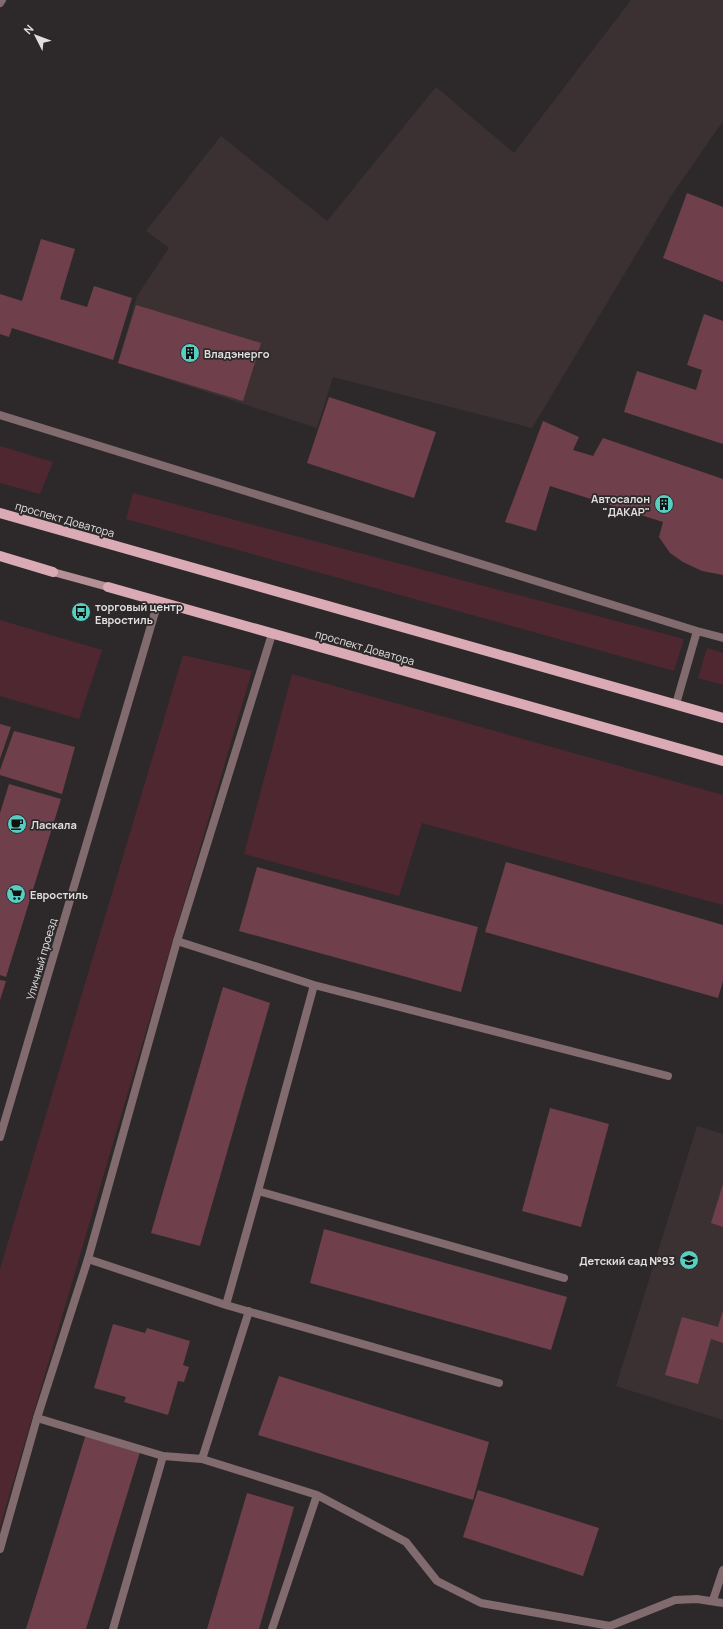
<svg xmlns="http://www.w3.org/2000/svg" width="723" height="1629" viewBox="0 0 723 1629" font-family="Manrope,sans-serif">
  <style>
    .built { fill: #3b3133 }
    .green { fill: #4e2731 }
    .building { fill: #6f404b }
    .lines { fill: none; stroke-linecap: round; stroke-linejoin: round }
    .service { stroke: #826b6f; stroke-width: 8 }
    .minor { stroke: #826b6f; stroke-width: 8 }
    .tertiary { stroke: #826b6f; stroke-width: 8 }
    .secondary { stroke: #b48f96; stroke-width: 8 }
    .primary { stroke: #daabb5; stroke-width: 10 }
    .labels { text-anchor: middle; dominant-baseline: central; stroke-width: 3.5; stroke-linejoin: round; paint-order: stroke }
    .poi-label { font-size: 11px; font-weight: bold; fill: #e1dedf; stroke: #2d292a; text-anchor: start }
    .street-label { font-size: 11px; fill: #e1dedf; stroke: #2d292a }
  </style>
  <rect width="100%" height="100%" fill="#2d292a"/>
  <path class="built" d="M 631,0 L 723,0 L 723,121 L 671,196 L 532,428 L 333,377 L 317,428 L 118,363 L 137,296 L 169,248 L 146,231 L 221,136 L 327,221 L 436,87 L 514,153 Z
    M 697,1126 L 723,1134 L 723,1420 L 616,1386 Z"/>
  <path class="green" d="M 0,446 L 53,462 L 40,494 L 0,483 Z
    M 133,493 L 684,639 L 674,671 L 126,519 Z
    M 0,620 L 102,650 L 79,719 L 0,696 Z
    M 707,648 L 723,653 L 723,685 L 698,678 Z
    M 183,655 L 252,671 L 0,1527 L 0,1269 Z
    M 292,674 L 723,795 L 723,905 L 422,823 L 399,896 L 244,854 Z"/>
  <path class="building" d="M 687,193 L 723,207 L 723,282 L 663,258 Z
    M 41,239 L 75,249 L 60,299 L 87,307 L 94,286 L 132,298 L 113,360 L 12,328 L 9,337 L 0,334 L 0,294 L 22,301 Z
    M 136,305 L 261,343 L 243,401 L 118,363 Z
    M 704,314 L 723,321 L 723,444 L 624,412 L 637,371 L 696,390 L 702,370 L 687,365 Z
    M 329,397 L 436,432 L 414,498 L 307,463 Z
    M 543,421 L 579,437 L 573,450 L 593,456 L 603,438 L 723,479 L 723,575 L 702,571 L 683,562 L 670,553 L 659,537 L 663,522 L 550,486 L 536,531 L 505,522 Z
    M 0,724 L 11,727 L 0,759 Z
    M 14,731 L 75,747 L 62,794 L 0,775 L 0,770 Z
    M 9,784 L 61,799 L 6,977 L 0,975 L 0,813 Z
    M 506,862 L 723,925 L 723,981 L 718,998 L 485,932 Z
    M 257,867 L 478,927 L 461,992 L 239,931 Z
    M 0,980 L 6,981 L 0,1000 Z
    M 223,987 L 270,1003 L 200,1246 L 151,1233 Z
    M 550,1108 L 609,1124 L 581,1227 L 522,1211 Z
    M 723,1184 L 723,1227 L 711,1223 Z
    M 324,1229 L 567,1297 L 551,1350 L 310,1283 Z
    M 723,1310 L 723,1343 L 711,1339 L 698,1384 L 665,1375 L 682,1317 L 718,1327 Z
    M 113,1324 L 145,1333 L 147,1328 L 190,1341 L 183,1365 L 189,1367 L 184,1382 L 178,1381 L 168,1415 L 124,1402 L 126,1397 L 94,1388 Z
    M 279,1376 L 489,1442 L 473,1500 L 258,1435 Z
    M 86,1434 L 140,1452 L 86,1629 L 26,1629 Z
    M 478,1490 L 599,1528 L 583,1576 L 463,1537 Z
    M 247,1493 L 294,1507 L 259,1629 L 207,1629 Z"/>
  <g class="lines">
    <path class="service" d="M 0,415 L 697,631 L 676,704
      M 697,631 L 723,638
      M 177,941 L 314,985 L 668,1076
      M 314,985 L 258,1191 L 564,1278
      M 88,1259 L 226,1305 L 499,1383
      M 226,1305 L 258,1191
      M 37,1418 L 163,1456 L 202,1459 L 317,1495 L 406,1542 L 437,1581 L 481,1603 L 610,1626 L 675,1600 L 697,1599 L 723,1603
      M 202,1459 L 249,1311
      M 713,1600 L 723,1570
      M 113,1629 L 163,1456
      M 272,1629 L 317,1495"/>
    <path class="minor" d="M 0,1137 L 158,602
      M 0,1549 L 37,1418 L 88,1259 L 177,941 L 272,634"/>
    <path class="tertiary" d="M 0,3 L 2,0"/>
    <path class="secondary" d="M 53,572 L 108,587"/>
    <path class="primary" d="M 0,513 L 723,718
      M 0,556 L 53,572
      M 108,587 L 723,761"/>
  </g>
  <defs>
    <g id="building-disc" transform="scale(1)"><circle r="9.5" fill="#58cec0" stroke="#2d292a"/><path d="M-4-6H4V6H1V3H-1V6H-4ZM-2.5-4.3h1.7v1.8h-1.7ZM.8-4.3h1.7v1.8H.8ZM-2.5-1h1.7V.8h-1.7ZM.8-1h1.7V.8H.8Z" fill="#111"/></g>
    <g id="bus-disc" transform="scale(1)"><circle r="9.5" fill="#58cec0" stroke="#2d292a"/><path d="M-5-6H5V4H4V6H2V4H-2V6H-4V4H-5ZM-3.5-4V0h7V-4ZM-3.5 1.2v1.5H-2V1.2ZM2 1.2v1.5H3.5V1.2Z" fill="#111"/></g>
    <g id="cafe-disc" transform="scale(1)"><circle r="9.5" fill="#58cec0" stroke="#2d292a"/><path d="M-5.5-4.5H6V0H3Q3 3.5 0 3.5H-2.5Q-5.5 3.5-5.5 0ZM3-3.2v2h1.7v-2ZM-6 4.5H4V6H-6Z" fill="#111"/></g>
    <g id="supermarket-disc" transform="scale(1)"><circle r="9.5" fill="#58cec0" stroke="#2d292a"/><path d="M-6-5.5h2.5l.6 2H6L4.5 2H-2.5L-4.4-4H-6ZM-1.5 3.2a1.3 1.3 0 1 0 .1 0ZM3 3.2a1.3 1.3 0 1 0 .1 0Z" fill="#111"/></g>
    <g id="school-disc" transform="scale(1)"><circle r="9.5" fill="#58cec0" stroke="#2d292a"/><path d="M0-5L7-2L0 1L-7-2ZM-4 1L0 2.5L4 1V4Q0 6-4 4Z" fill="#111"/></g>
  </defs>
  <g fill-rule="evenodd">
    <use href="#building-disc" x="190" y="353"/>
    <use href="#building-disc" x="664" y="504"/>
    <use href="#bus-disc" x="81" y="612"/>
    <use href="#cafe-disc" x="17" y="824"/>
    <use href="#supermarket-disc" x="16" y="894"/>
    <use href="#school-disc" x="689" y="1260"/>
  </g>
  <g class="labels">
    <g class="poi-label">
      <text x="204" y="353">Владэнерго</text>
      <text x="650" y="498" text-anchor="end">Автосалон<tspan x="650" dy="13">"ДАКАР"</tspan></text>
      <text x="95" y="606">торговый центр<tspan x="95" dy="13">Евростиль</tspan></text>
      <text x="31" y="824">Ласкала</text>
      <text x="30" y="894">Евростиль</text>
      <text x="675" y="1260" text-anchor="end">Детский сад №93</text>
    </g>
    <g class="street-label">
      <text transform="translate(65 519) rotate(16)">проспект Доватора</text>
      <text transform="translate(365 647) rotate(16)">проспект Доватора</text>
      <text transform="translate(41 959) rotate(-74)">Уличный проезд</text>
    </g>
  </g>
  <g transform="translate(36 36) rotate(312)" stroke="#2d292a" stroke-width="3" paint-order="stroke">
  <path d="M0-3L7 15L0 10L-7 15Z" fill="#e1dedf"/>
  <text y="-6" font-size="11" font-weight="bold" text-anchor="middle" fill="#e1dedf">N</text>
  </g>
</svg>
